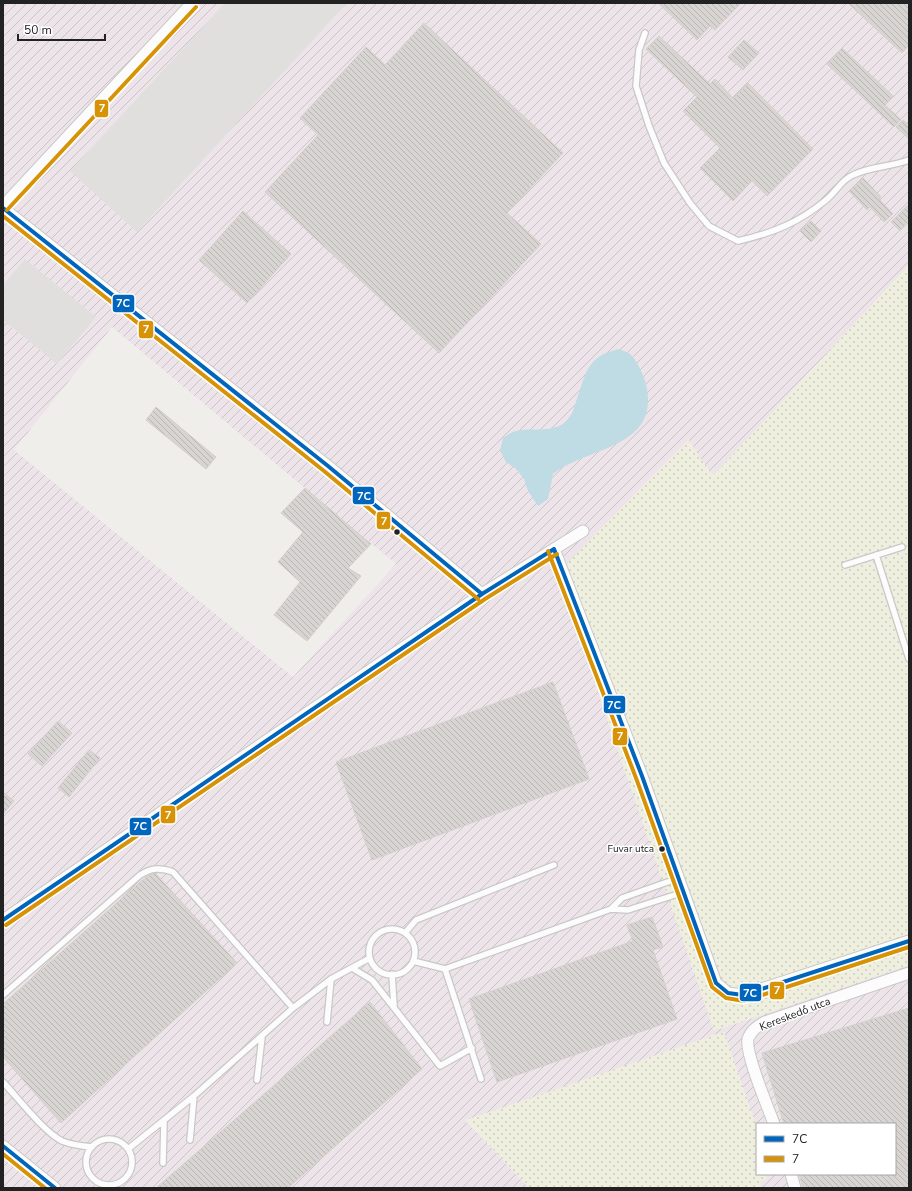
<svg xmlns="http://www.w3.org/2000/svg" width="912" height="1191" viewBox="0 0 912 1191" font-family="'Nunito Sans',sans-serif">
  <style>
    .industrial { fill: url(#industrial-furrows); fill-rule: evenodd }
    .farmland { fill: url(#farmland-dots) }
    .parking { fill: #e0dfde }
    .water { fill: #bfdbe3 }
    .building { fill: url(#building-back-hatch); stroke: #d3d0cc }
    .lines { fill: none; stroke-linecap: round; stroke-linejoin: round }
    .lane-casing { stroke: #c9c8c7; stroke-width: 8 }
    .street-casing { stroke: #c9c8c7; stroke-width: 13 }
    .lane { stroke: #fdfcfc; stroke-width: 5.5 }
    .street { stroke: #fdfcfc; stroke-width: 11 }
    .bus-1-casing { stroke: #fff; stroke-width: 7 }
    .bus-2-casing { stroke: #fff; stroke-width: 7 }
    .bus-1 { stroke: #0065bd; stroke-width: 4 }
    .bus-2 { stroke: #d79205; stroke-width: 4 }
    .bus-dot { fill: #222; stroke: #fff; stroke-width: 1.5 }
    .labels { text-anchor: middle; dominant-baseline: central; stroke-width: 3; stroke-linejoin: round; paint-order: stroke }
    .bus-label { font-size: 10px; fill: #222; stroke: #fff; text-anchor: end }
    .street-label { font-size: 11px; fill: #222; stroke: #fff }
    .line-badge { stroke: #fff; stroke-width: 1.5 }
    .badge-label { font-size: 11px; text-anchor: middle; font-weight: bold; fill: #fff }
  </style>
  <defs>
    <pattern id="industrial-furrows" width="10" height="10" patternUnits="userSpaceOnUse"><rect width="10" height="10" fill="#ede4e9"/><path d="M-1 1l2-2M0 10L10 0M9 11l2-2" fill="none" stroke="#cbc3c8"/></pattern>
    <pattern id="farmland-dots" width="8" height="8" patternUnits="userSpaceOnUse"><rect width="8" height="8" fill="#efefdf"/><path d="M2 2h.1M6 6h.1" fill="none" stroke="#cdcdbf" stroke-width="1.8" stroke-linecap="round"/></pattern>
    <pattern id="building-back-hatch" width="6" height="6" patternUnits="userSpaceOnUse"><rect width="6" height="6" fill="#d7d4d2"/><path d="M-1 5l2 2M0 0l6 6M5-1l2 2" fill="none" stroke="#b8b6b4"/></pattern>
  </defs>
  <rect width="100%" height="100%" fill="#f0eeeb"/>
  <path class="industrial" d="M 3,3 L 909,3 L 909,265 L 712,477 L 689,440 L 714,1031 L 909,965 L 909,1188 L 762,1188 L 760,1181 L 766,1179 L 765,1174 L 895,1174 L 895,1124 L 757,1124 L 757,1128 L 723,1032 L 466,1121 L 529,1188 L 3,1188 ZM 112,327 L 396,564 L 293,677 L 14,450 Z"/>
  <path class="farmland" d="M 909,265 L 909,965 L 714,1031 L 557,573 L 688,440 L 713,476 Z
    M 724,1032 L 757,1128 L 757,1174 L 765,1174 L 767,1179 L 760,1181 L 762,1188 L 529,1188 L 466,1120 Z"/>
  <path class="parking" d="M 225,3 L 347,3 L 137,232 L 70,171 Z
    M 25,259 L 96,317 L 57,364 L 3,320 L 3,285 Z"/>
  <path class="water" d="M 619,349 C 622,350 627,352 630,354 C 637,360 643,374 646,384 C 661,449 588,446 553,474 L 548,499 L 538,506 L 528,491 L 524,479 L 516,469 L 506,462 L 500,451 L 503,438 C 506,436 510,433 513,432 C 532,425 557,437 570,416 C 573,413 574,407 576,402 C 586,374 586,356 619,349 Z"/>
  <path class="building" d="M 658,3 L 741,3 L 715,30 L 710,26 L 697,40 Z
    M 848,3 L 909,3 L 909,45 L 902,53 Z
    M 424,23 L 563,153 L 507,213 L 541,244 L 439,353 L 265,192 L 318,135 L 300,118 L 366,47 L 385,65 Z
    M 659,36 L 710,84 L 715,79 L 733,98 L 748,83 L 813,149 L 767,196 L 752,181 L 733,201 L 700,168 L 720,148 L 683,111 L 697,97 L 646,49 Z
    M 744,40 L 759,53 L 743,70 L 728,57 Z
    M 842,48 L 893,96 L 885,105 L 901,120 L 894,127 L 827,64 Z
    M 903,120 L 909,125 L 909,139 L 896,127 Z
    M 863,178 L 881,197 L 879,199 L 893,214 L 884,222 L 870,207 L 867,210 L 849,191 Z
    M 909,204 L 909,222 L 900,231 L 891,222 Z
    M 243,211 L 291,254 L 247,303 L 199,260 Z
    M 811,221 L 821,231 L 811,242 L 800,231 Z
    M 156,407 L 216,457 L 206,469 L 146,420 Z
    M 305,488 L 371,544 L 348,568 L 361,576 L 307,641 L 274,615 L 300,582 L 278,562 L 303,532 L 281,513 Z
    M 553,682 L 589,779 L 372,860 L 336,762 Z
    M 58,721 L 72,733 L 42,766 L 28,754 Z
    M 89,750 L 100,758 L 69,797 L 58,788 Z
    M 3,792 L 14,801 L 3,814 Z
    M 155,873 L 237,963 L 61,1123 L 3,1057 L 3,1004 L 147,876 Z
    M 652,917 L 663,947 L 653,950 L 677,1019 L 497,1082 L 469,999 L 633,941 L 627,925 Z
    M 370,1002 L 422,1069 L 288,1188 L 156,1188 Z
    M 909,1008 L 909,1188 L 803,1188 L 799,1174 L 895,1174 L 895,1124 L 784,1124 L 762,1053 Z"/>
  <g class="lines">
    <g class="lane-casing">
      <path id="lane" d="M 645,33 L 639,50 L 636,86 L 649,126 L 664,163 L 690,203 L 709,226 L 738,241 C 773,233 798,223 826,200 C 835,193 842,179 853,175 C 871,166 891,167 909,160
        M 876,555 L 909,659
        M 845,565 L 902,547
        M 611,909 L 622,898 L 679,878
        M369 952a23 23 0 1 1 46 0a23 23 0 1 1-46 0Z
        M 405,933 L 416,920 L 554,865
        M 413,961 L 445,969 L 611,909 L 628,910 L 684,892
        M 352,968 L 372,980 L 440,1066 L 472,1048
        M 445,969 L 481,1079
        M 392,974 L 394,1006
        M 3,995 L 140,875 C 151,868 160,867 173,872 L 293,1008
        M 327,1022 L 331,979
        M 257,1080 L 262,1037
        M 3,1082 C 18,1098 44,1132 62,1141 C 72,1145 81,1146 92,1147
        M86 1162a23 23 0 1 1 46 0a23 23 0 1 1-46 0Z
        M 190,1140 L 194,1096
        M 128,1149 L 194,1096 L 293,1008 L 331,979 L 370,958
        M 163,1163 L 164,1122"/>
    </g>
    <g class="street-casing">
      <path id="street" d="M 3,206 L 192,3
        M 3,208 L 328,466 L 482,594
        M 554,549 L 642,776 L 716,983 L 728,993 L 743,995 L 909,941
        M 3,920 L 482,594 L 583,531
        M 774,1124 C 768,1107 745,1054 748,1039 C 751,1030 758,1026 765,1022 L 909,973
        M 3,1146 L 55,1188
        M 791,1174 L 795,1188"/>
    </g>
    <use href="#lane" class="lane"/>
    <use href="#street" class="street"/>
    <g class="bus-1-casing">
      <path id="bus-1" d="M 3,208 L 328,466 L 482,594
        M 554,549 L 642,776 L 716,983 L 728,993 L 743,995 L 909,941
        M 3,920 L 482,594 L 554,549
        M 3,1146 L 55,1188"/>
    </g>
    <g class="bus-2-casing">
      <path id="bus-2" d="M 7,210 L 196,7
        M 3,216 L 324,471 L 478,599
        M 548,551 L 636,778 L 712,987 L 726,998 L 744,1001 L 909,947
        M 6,925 L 485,599 L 557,554
        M 3,1154 L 45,1188"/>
    </g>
    <use href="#bus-1" class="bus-1"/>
    <use href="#bus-2" class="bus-2"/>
  </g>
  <g class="bus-dot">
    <circle cx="397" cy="532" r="3.5"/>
    <circle cx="662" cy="849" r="3.5"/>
  </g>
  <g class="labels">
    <g class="bus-label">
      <text x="654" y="849">Fuvar utca</text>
    </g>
    <g class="street-label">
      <text transform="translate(795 1014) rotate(-21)">Kereskedő utca</text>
    </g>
  </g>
  <g class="line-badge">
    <rect x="94" y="99" width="15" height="19" rx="4" fill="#d79205"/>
    <rect x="112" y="294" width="23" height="19" rx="4" fill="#0065bd"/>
    <rect x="138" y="320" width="16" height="19" rx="4" fill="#d79205"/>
    <rect x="352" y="486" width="23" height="19" rx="4" fill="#0065bd"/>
    <rect x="376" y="511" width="15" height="19" rx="4" fill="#d79205"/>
    <rect x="603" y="695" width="23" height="19" rx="4" fill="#0065bd"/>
    <rect x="612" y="727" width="16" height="19" rx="4" fill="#d79205"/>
    <rect x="160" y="805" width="16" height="19" rx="4" fill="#d79205"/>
    <rect x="129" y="817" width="23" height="19" rx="4" fill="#0065bd"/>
    <rect x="769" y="981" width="16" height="19" rx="4" fill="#d79205"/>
    <rect x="739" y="983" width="23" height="19" rx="4" fill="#0065bd"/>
  </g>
  <g class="badge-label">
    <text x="102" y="112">7</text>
    <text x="123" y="307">7C</text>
    <text x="146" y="333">7</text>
    <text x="364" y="500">7C</text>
    <text x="384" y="525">7</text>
    <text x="614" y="709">7C</text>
    <text x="620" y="740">7</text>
    <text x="168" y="819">7</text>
    <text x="140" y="830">7C</text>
    <text x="777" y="994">7</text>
    <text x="750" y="997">7C</text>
  </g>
  <rect width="912" height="1191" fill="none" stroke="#222222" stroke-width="8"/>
  <rect x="756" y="1123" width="140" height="52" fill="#ffffff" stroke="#a7a7a7"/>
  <rect x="764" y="1136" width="20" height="6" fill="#0065bd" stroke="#a7a7a7"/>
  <text x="792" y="1143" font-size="12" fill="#222222">7C</text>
  <rect x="764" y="1156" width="20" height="6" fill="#d79205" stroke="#a7a7a7"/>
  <text x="792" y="1163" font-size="12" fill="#222222">7</text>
  <path d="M18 34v6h87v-6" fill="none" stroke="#222222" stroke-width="2"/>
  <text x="24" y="34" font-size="12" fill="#222222" stroke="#ffffff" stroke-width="3" paint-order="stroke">50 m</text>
</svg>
